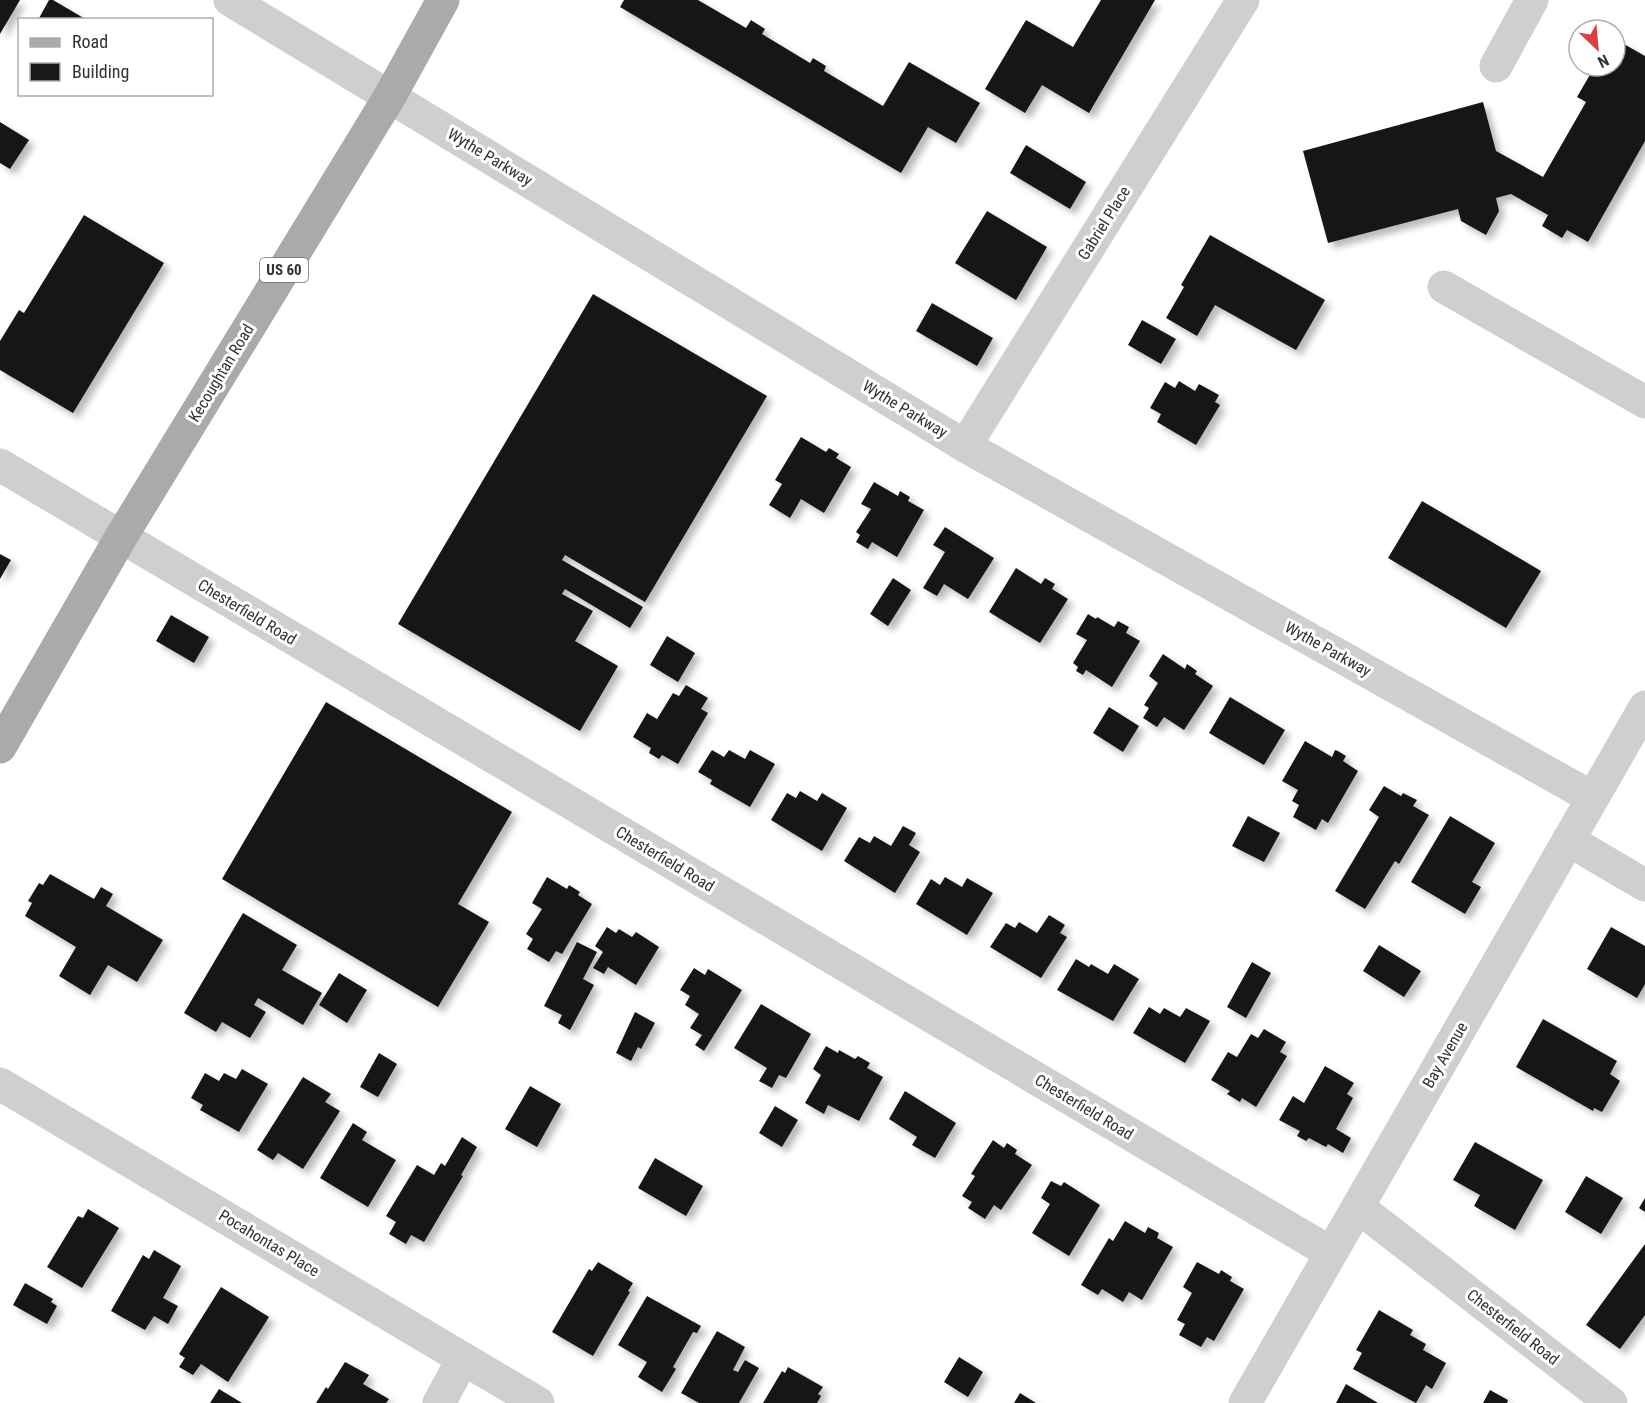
<svg xmlns="http://www.w3.org/2000/svg" width="1645" height="1403" viewBox="0 0 1645 1403" font-family="'Roboto Condensed',sans-serif">
  <style>
    .building { fill: #191919; filter: url(#shadow) }
    .lines { fill: none; stroke-linecap: round; stroke-linejoin: round }
    .minor { stroke: #cfcfcf; stroke-width: 33 }
    .major { stroke: #aaa; stroke-width: 33 }
    .labels { text-anchor: middle; dominant-baseline: central; stroke-width: 6; stroke-linejoin: round; paint-order: stroke }
    .shield { fill: #fff; stroke: #707070; stroke-width: 1.5 }
    .shield-label { font-size: 15px; font-weight: bold; fill: #323232 }
    .street-label { font-size: 16px; fill: #323232; stroke: #fff }
  </style>
  <defs>
    <filter id="shadow"><feDropShadow dx="5.5" dy="5.5" stdDeviation="3" flood-color="#0004"/></filter>
  </defs>
  <rect width="100%" height="100%" fill="#fff"/>
  <path class="building" d="M 0,0 L 20,0 L 0,34 Z
    M 49,0 L 53,0 L 87,20 L 38,20 Z
    M 624,0 L 698,0 L 746,28 L 751,20 L 765,29 L 762,34 L 810,63 L 813,58 L 826,66 L 824,71 L 883,106 L 909,62 L 980,103 L 956,143 L 928,127 L 901,173 L 620,7 Z
    M 1101,0 L 1155,0 L 1089,113 L 1042,85 L 1025,113 L 985,89 L 1026,20 L 1073,47 Z
    M 1615,39 L 1645,56 L 1645,141 L 1588,242 L 1567,230 L 1562,238 L 1542,226 L 1548,215 L 1511,194 L 1496,198 L 1499,211 L 1486,235 L 1461,221 L 1458,209 L 1328,243 L 1303,151 L 1483,102 L 1496,151 L 1543,177 L 1586,102 L 1577,97 L 1595,66 L 1615,66 Z
    M 0,122 L 29,140 L 10,169 L 0,163 Z
    M 1026,145 L 1086,182 L 1070,209 L 1010,173 Z
    M 987,211 L 1047,247 L 1016,300 L 955,263 Z
    M 84,215 L 164,263 L 73,413 L 0,370 L 0,341 L 19,310 L 24,313 Z
    M 1210,235 L 1325,300 L 1296,350 L 1215,305 L 1197,336 L 1166,318 L 1184,287 L 1181,285 Z
    M 593,294 L 767,396 L 645,602 L 565,555 L 562,560 L 643,607 L 630,628 L 565,589 L 562,594 L 593,611 L 575,641 L 618,666 L 580,731 L 398,624 Z
    M 932,303 L 993,338 L 977,366 L 916,331 Z
    M 1142,320 L 1176,339 L 1161,364 L 1128,345 Z
    M 1179,381 L 1195,391 L 1199,384 L 1219,395 L 1215,402 L 1220,405 L 1196,445 L 1157,422 L 1161,414 L 1150,408 L 1165,382 L 1175,388 Z
    M 801,437 L 826,452 L 829,448 L 839,454 L 836,458 L 851,467 L 824,513 L 801,499 L 790,518 L 769,505 L 782,484 L 775,480 Z
    M 874,482 L 898,496 L 900,491 L 910,497 L 908,501 L 924,510 L 897,557 L 872,542 L 868,549 L 856,542 L 860,535 L 856,532 L 871,509 L 861,504 Z
    M 1422,501 L 1541,571 L 1506,628 L 1388,558 Z
    M 945,527 L 994,558 L 968,599 L 944,584 L 937,596 L 923,588 L 945,552 L 933,545 Z
    M 0,554 L 11,560 L 0,579 Z
    M 1016,568 L 1041,584 L 1045,578 L 1055,584 L 1052,589 L 1068,599 L 1040,643 L 989,612 Z
    M 893,578 L 911,590 L 888,626 L 870,614 Z
    M 1088,614 L 1096,619 L 1097,617 L 1114,627 L 1118,621 L 1129,627 L 1126,633 L 1140,641 L 1112,687 L 1086,670 L 1083,675 L 1076,671 L 1078,667 L 1073,663 L 1087,640 L 1076,634 Z
    M 171,615 L 209,637 L 194,663 L 156,641 Z
    M 667,636 L 695,653 L 678,682 L 650,665 Z
    M 1163,654 L 1185,669 L 1187,664 L 1197,671 L 1195,674 L 1213,686 L 1184,730 L 1164,717 L 1157,727 L 1143,718 L 1149,708 L 1144,705 L 1158,683 L 1149,676 Z
    M 686,685 L 708,698 L 701,709 L 708,713 L 678,764 L 662,755 L 659,759 L 649,753 L 651,748 L 633,737 L 647,713 L 657,719 L 673,693 L 679,696 Z
    M 1230,697 L 1285,730 L 1264,765 L 1209,733 Z
    M 326,702 L 512,812 L 458,904 L 489,922 L 438,1007 L 222,879 Z
    M 1109,707 L 1139,726 L 1123,752 L 1093,733 Z
    M 1305,741 L 1332,757 L 1335,750 L 1338,751 L 1346,756 L 1343,761 L 1358,771 L 1328,823 L 1322,819 L 1316,830 L 1293,817 L 1299,805 L 1292,801 L 1298,790 L 1282,781 Z
    M 712,750 L 724,757 L 729,750 L 745,759 L 750,750 L 775,764 L 750,807 L 710,784 L 712,780 L 698,772 Z
    M 1384,786 L 1401,796 L 1403,793 L 1417,800 L 1413,806 L 1429,815 L 1399,864 L 1395,861 L 1365,909 L 1335,891 L 1379,817 L 1369,810 Z
    M 800,791 L 817,801 L 822,793 L 847,808 L 822,851 L 771,820 L 787,793 L 796,798 Z
    M 1248,816 L 1280,833 L 1264,862 L 1232,846 Z
    M 1450,816 L 1495,843 L 1472,882 L 1481,887 L 1465,914 L 1411,882 Z
    M 903,826 L 916,833 L 909,845 L 920,852 L 895,893 L 844,861 L 859,837 L 870,843 L 874,836 L 891,846 Z
    M 50,874 L 94,899 L 101,887 L 113,894 L 106,906 L 163,940 L 137,982 L 108,965 L 90,995 L 59,976 L 76,947 L 25,916 L 32,903 L 28,901 L 39,883 L 43,885 Z
    M 547,877 L 567,889 L 569,885 L 580,892 L 578,895 L 592,904 L 562,954 L 556,951 L 549,962 L 527,949 L 533,939 L 526,934 L 542,909 L 532,903 Z
    M 945,877 L 962,887 L 967,878 L 993,893 L 967,935 L 916,904 L 931,879 L 940,885 Z
    M 243,913 L 297,945 L 282,970 L 322,993 L 303,1025 L 258,998 L 254,1005 L 266,1012 L 250,1038 L 222,1022 L 216,1032 L 184,1013 Z
    M 1049,915 L 1065,925 L 1060,933 L 1067,937 L 1041,978 L 990,947 L 1006,923 L 1015,928 L 1019,922 L 1037,933 Z
    M 607,927 L 616,933 L 619,929 L 632,937 L 636,932 L 659,947 L 636,985 L 608,967 L 604,974 L 593,968 L 603,952 L 595,946 Z
    M 1611,927 L 1645,946 L 1645,984 L 1637,998 L 1587,969 Z
    M 577,942 L 597,952 L 583,979 L 594,985 L 570,1030 L 558,1023 L 562,1015 L 544,1006 Z
    M 1379,945 L 1421,971 L 1404,997 L 1363,971 Z
    M 1076,959 L 1089,967 L 1091,964 L 1108,974 L 1114,964 L 1139,979 L 1113,1021 L 1057,990 Z
    M 1252,962 L 1271,973 L 1246,1018 L 1227,1007 Z
    M 694,968 L 705,975 L 708,969 L 742,990 L 704,1051 L 695,1045 L 702,1035 L 690,1028 L 699,1014 L 685,1005 L 690,996 L 680,990 Z
    M 339,973 L 367,990 L 347,1023 L 319,1005 Z
    M 761,1004 L 811,1034 L 786,1078 L 779,1075 L 772,1088 L 759,1081 L 767,1068 L 734,1048 Z
    M 1149,1007 L 1160,1014 L 1164,1008 L 1180,1017 L 1186,1008 L 1210,1021 L 1185,1063 L 1133,1033 Z
    M 635,1012 L 655,1023 L 641,1049 L 638,1047 L 631,1061 L 616,1053 Z
    M 1543,1019 L 1617,1061 L 1610,1074 L 1620,1081 L 1602,1112 L 1594,1108 L 1593,1111 L 1516,1067 Z
    M 1264,1029 L 1286,1042 L 1280,1052 L 1287,1056 L 1256,1107 L 1242,1098 L 1240,1102 L 1227,1094 L 1230,1091 L 1211,1080 L 1228,1052 L 1237,1057 L 1251,1034 L 1258,1038 Z
    M 826,1046 L 838,1053 L 839,1050 L 855,1059 L 858,1056 L 870,1063 L 867,1068 L 883,1077 L 859,1121 L 828,1105 L 824,1114 L 805,1103 L 821,1075 L 813,1069 Z
    M 379,1053 L 397,1064 L 378,1097 L 360,1087 Z
    M 1325,1066 L 1354,1083 L 1347,1094 L 1353,1098 L 1336,1129 L 1351,1138 L 1343,1153 L 1328,1144 L 1326,1147 L 1309,1138 L 1306,1141 L 1297,1136 L 1300,1131 L 1279,1120 L 1293,1096 L 1304,1103 Z
    M 242,1069 L 268,1084 L 239,1132 L 200,1110 L 203,1105 L 191,1098 L 205,1073 L 219,1081 L 224,1073 L 236,1079 Z
    M 303,1077 L 331,1094 L 325,1102 L 340,1111 L 303,1169 L 278,1153 L 273,1160 L 257,1150 Z
    M 530,1086 L 561,1104 L 537,1147 L 505,1129 Z
    M 905,1091 L 956,1123 L 935,1158 L 912,1145 L 917,1137 L 889,1119 Z
    M 775,1106 L 798,1120 L 782,1147 L 759,1133 Z
    M 353,1123 L 367,1132 L 362,1140 L 396,1160 L 368,1207 L 320,1178 Z
    M 462,1137 L 477,1147 L 461,1175 L 463,1176 L 424,1242 L 411,1235 L 406,1244 L 389,1234 L 396,1222 L 386,1216 L 417,1165 L 434,1175 L 441,1163 L 445,1166 Z
    M 993,1140 L 1004,1148 L 1007,1143 L 1017,1150 L 1015,1154 L 1032,1165 L 1001,1210 L 994,1205 L 985,1219 L 968,1208 L 972,1202 L 962,1196 L 975,1176 L 971,1174 Z
    M 1475,1142 L 1543,1180 L 1515,1230 L 1474,1206 L 1480,1195 L 1453,1180 Z
    M 655,1158 L 703,1186 L 686,1216 L 638,1188 Z
    M 1586,1176 L 1623,1198 L 1601,1234 L 1565,1212 Z
    M 1051,1181 L 1061,1186 L 1064,1182 L 1100,1205 L 1069,1256 L 1032,1233 L 1050,1204 L 1041,1198 Z
    M 1645,1198 L 1645,1212 L 1639,1208 Z
    M 88,1209 L 119,1228 L 82,1288 L 47,1267 L 78,1216 L 83,1218 Z
    M 1125,1221 L 1145,1233 L 1148,1227 L 1159,1233 L 1157,1238 L 1173,1247 L 1142,1300 L 1129,1292 L 1123,1302 L 1102,1289 L 1098,1295 L 1081,1285 L 1109,1238 L 1113,1241 Z
    M 1645,1244 L 1645,1315 L 1620,1349 L 1586,1325 Z
    M 154,1250 L 181,1266 L 163,1298 L 178,1306 L 168,1324 L 154,1316 L 145,1330 L 111,1311 L 143,1255 L 149,1259 Z
    M 598,1262 L 633,1283 L 628,1291 L 630,1292 L 593,1356 L 552,1332 L 589,1269 L 592,1271 Z
    M 1197,1262 L 1219,1274 L 1221,1270 L 1232,1277 L 1230,1281 L 1244,1289 L 1214,1341 L 1207,1337 L 1201,1347 L 1179,1335 L 1185,1324 L 1177,1320 L 1192,1293 L 1183,1287 Z
    M 25,1283 L 53,1299 L 51,1302 L 57,1306 L 47,1324 L 13,1305 Z
    M 221,1287 L 269,1317 L 228,1382 L 201,1364 L 193,1375 L 179,1367 L 185,1358 L 179,1354 Z
    M 647,1296 L 701,1326 L 697,1333 L 693,1332 L 673,1367 L 676,1369 L 662,1392 L 638,1377 L 647,1362 L 618,1345 Z
    M 1379,1310 L 1413,1330 L 1410,1335 L 1426,1344 L 1423,1350 L 1446,1363 L 1432,1389 L 1426,1385 L 1416,1403 L 1353,1369 L 1362,1353 L 1356,1350 Z
    M 717,1331 L 745,1347 L 733,1370 L 738,1372 L 745,1360 L 759,1368 L 739,1403 L 699,1403 L 681,1393 Z
    M 959,1357 L 983,1372 L 968,1397 L 944,1382 Z
    M 345,1362 L 369,1375 L 363,1384 L 389,1399 L 386,1403 L 316,1403 L 326,1387 L 328,1389 Z
    M 788,1367 L 823,1387 L 818,1394 L 821,1396 L 817,1403 L 763,1403 L 782,1371 L 785,1373 Z
    M 1346,1384 L 1378,1403 L 1336,1403 Z
    M 219,1389 L 242,1403 L 210,1403 Z
    M 1490,1390 L 1508,1400 L 1507,1403 L 1483,1403 Z
    M 1020,1393 L 1036,1403 L 1014,1403 Z"/>
  <g class="lines">
    <path class="minor" d="M 230,0 L 965,446 L 1593,798
      M 1496,66 L 1532,0
      M 1444,287 L 1645,402
      M 965,446 L 1243,0
      M 0,465 L 1331,1253
      M 1568,840 L 1645,885
      M 0,1084 L 538,1403
      M 1358,1207 L 1611,1403
      M 439,1403 L 463,1359
      M 1245,1403 L 1645,707"/>
    <path class="major" d="M 0,747 L 121,537 L 390,96 L 443,0"/>
  </g>
  <g class="labels">
    <rect class="shield" x="260" y="258" width="48" height="24" rx="4.5"/>
    <g class="shield-label">
      <text x="284" y="270">US 60</text>
    </g>
    <g class="street-label">
      <text transform="translate(490 157) rotate(31)">Wythe Parkway</text>
      <text transform="translate(1104 223) rotate(-58)">Gabriel Place</text>
      <text transform="translate(221 373) rotate(-59)">Kecoughtan Road</text>
      <text transform="translate(905 409) rotate(31)">Wythe Parkway</text>
      <text transform="translate(247 612) rotate(31)">Chesterfield Road</text>
      <text transform="translate(1328 649) rotate(29)">Wythe Parkway</text>
      <text transform="translate(665 859) rotate(31)">Chesterfield Road</text>
      <text transform="translate(1445 1055) rotate(-60)">Bay Avenue</text>
      <text transform="translate(1084 1107) rotate(31)">Chesterfield Road</text>
      <text transform="translate(269 1243) rotate(31)">Pocahontas Place</text>
      <text transform="translate(1513 1327) rotate(38)">Chesterfield Road</text>
    </g>
  </g>
  <rect x="18" y="18" width="195" height="78" fill="#ffffff" stroke="#adadad" stroke-width="1.5"/>
  <rect x="30" y="38" width="30" height="9" fill="#aaaaaa" stroke="#adadad" stroke-width="1.5"/>
  <text x="72" y="48" font-size="18" fill="#323232">Road</text>
  <rect x="30" y="63" width="30" height="18" fill="#191919" stroke="#adadad" stroke-width="1.5"/>
  <text x="72" y="78" font-size="18" fill="#323232">Building</text>
  <g transform="translate(1597 48) rotate(154)"><circle r="28" fill="#ffffff" stroke="#adadad" stroke-width="1.5"/>
  <path d="M0-4.5L10 22L0 15L-10 22Z" fill="#df3e3f"/>
  <text y="-9" font-size="16" font-weight="bold" text-anchor="middle" fill="#323232">N</text>
  </g>
</svg>
